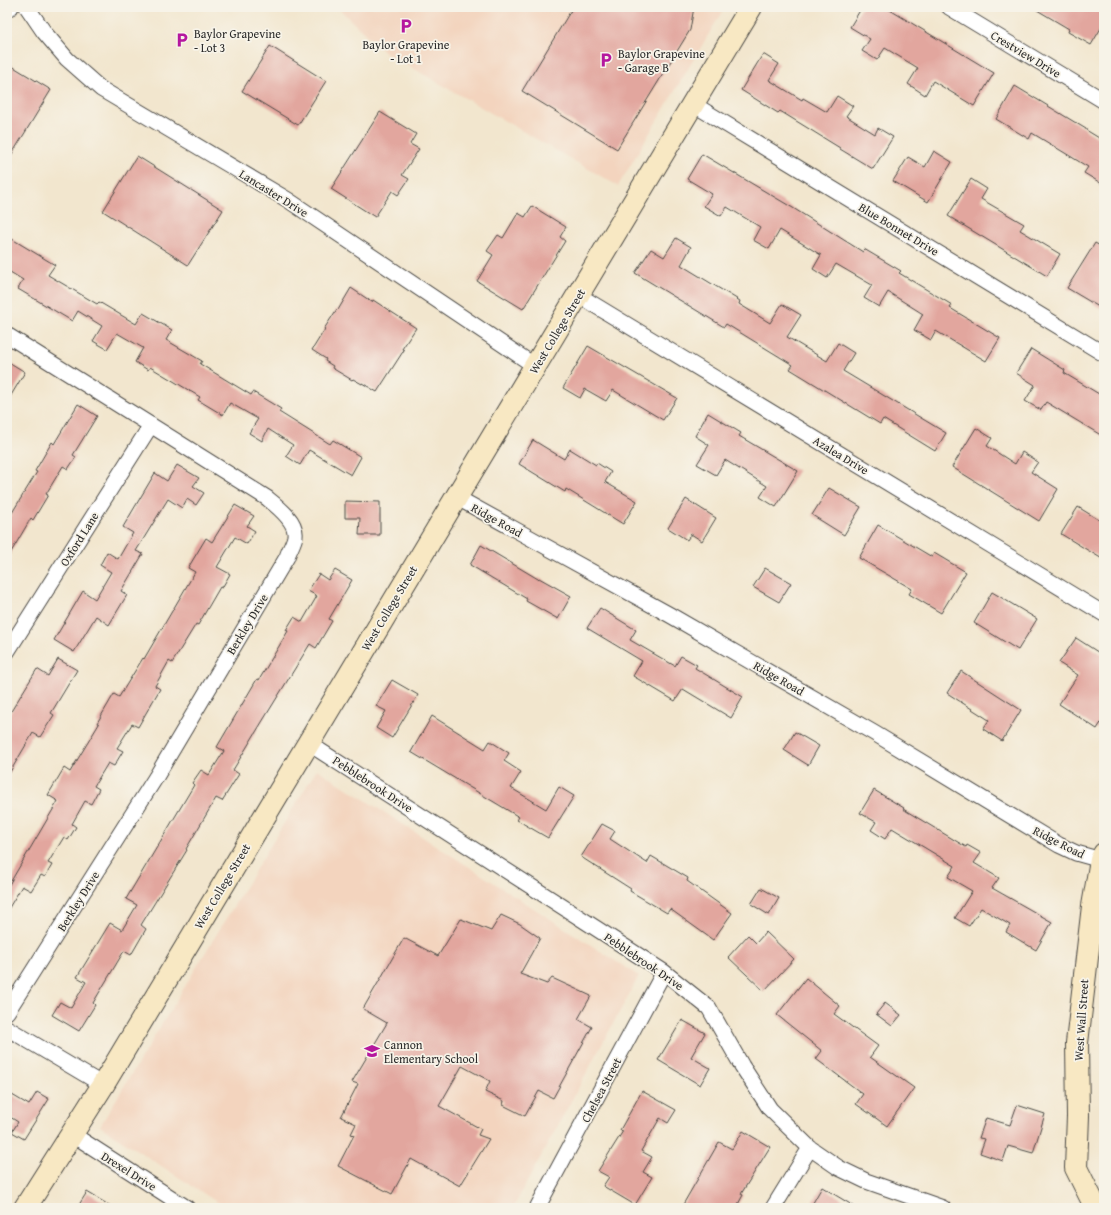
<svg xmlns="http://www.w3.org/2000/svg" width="1111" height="1215" viewBox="0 0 1111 1215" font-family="'Gentium Book Plus',serif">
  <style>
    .built { fill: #f3d4be }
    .building { fill: #e2a69e }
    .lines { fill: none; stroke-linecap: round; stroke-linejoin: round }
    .street-casing { stroke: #494743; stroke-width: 17 }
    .secondary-casing { stroke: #494743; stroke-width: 24 }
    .street { stroke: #fff; stroke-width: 15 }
    .secondary { stroke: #f8e8c3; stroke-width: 22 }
    .labels { text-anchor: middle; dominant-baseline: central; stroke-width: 3.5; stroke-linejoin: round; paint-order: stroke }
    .poi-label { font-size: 12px; fill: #2b2b2b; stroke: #f7f3e8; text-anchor: start }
    .street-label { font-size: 12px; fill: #2b2b2b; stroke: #f7f3e8 }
  </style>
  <rect width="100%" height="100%" fill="#f7f3e8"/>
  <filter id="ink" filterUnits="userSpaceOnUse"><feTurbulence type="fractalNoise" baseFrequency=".025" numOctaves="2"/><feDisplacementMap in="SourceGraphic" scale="8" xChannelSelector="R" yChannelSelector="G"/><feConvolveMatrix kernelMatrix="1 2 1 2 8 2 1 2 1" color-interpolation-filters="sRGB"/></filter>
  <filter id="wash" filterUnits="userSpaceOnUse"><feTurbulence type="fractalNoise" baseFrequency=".012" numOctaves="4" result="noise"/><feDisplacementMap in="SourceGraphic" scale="16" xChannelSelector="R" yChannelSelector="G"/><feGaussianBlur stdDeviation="0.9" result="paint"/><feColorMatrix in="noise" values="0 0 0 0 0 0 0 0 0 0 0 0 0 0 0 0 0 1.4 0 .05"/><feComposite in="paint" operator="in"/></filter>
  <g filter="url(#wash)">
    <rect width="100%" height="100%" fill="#f2e6ce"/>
    <path class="built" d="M 337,7 L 725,7 L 618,186 L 383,51 Z
      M 317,769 L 639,976 L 513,1208 L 226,1208 L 100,1126 Z"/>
    <g id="blocks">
      <path class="building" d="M 573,7 L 694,7 L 690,30 L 617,149 L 522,91 Z
        M 862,7 L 885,7 L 994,73 L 974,106 L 933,81 L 925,95 L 908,84 L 918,68 L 885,48 L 877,60 L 862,51 L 870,39 L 850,27 Z
        M 1032,7 L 1104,7 L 1104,23 L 1091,45 L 1068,32 L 1069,29 Z
        M 270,46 L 326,81 L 298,125 L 242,91 Z
        M 763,54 L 779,64 L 769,80 L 802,100 L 803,98 L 827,112 L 837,96 L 853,106 L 846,116 L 875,134 L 878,128 L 893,137 L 873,169 L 840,149 L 840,148 L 780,111 L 778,113 L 741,90 Z
        M 7,63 L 51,90 L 7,162 Z
        M 1015,86 L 1086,129 L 1086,130 L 1104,141 L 1104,185 L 1084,173 L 1088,167 L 1032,133 L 1029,139 L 996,119 Z
        M 380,112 L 416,134 L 410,144 L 419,149 L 402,175 L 409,179 L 398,195 L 392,191 L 375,217 L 331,189 Z
        M 934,151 L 952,162 L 928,202 L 893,181 L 908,157 L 925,167 Z
        M 702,154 L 793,208 L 863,252 L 864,249 L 901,271 L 899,273 L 952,305 L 950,308 L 1000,338 L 986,361 L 936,331 L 931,340 L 914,330 L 923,314 L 888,292 L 879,307 L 864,298 L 872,285 L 836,264 L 827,278 L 813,269 L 821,255 L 780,230 L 769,249 L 753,240 L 760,227 L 727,207 L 721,216 L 704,206 L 712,194 L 687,179 Z
        M 137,156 L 223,210 L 188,265 L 103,211 Z
        M 971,179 L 987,189 L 981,199 L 1024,224 L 1020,230 L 1060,254 L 1047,276 L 948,216 Z
        M 532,206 L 566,227 L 560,237 L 565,241 L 523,309 L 477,281 L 493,255 L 487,251 L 498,235 L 503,238 L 518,213 L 525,217 Z
        M 7,236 L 55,265 L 48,275 L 97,304 L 99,302 L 136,324 L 143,313 L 172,330 L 166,340 L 202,361 L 200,364 L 251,395 L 253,392 L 281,409 L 279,412 L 330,444 L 333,440 L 361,457 L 351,475 L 309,450 L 300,465 L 286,456 L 293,445 L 268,429 L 262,441 L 249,433 L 258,419 L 230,403 L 223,415 L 198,400 L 200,397 L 150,367 L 148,370 L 135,362 L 143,348 L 117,333 L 107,349 L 93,341 L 102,326 L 78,311 L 72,321 L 18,289 L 23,280 L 7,270 Z
        M 676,238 L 691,247 L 681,265 L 740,301 L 739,304 L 770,323 L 782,304 L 801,315 L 787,337 L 827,361 L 838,343 L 854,353 L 843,371 L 946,433 L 935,451 L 883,419 L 880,424 L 790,369 L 793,365 L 726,324 L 724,327 L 635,273 L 651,249 L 664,257 Z
        M 1095,243 L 1104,248 L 1104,310 L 1067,288 Z
        M 351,288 L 372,302 L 373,300 L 416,328 L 402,349 L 404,350 L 377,392 L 362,383 L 362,384 L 353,379 L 352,380 L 332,368 L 333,366 L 325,361 L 326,359 L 312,350 L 325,329 L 324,329 L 337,309 L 338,310 Z
        M 588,346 L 677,398 L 663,420 L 613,390 L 606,401 L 585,389 L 580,398 L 563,388 Z
        M 1031,349 L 1065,370 L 1064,373 L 1104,397 L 1104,437 L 1046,402 L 1041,410 L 1025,401 L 1035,385 L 1016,373 Z
        M 7,361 L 25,372 L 7,402 Z
        M 78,404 L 97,416 L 73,455 L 76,457 L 68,469 L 63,466 L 46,494 L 48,495 L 33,520 L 31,518 L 7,559 L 7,521 L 37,472 L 35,471 L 52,442 L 54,444 Z
        M 708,413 L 741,433 L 739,436 L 798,471 L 776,507 L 760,497 L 767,486 L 725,460 L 716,475 L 697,464 L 709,445 L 695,436 Z
        M 976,428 L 992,438 L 987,446 L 1015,464 L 1022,452 L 1038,462 L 1031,472 L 1058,489 L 1039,521 L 952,467 Z
        M 533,440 L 564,459 L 570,449 L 596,465 L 597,463 L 611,472 L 605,482 L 637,501 L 623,524 L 566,489 L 565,492 L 519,464 Z
        M 177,465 L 199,478 L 193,486 L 204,493 L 196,505 L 187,499 L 182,508 L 168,499 L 136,551 L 143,554 L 121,591 L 127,595 L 109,625 L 96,616 L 74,652 L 54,640 L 83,591 L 95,599 L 111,572 L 100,565 L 107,552 L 118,559 L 133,533 L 123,527 L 155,473 L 167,481 Z
        M 829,488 L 861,507 L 844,535 L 812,515 Z
        M 686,499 L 716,518 L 702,541 L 691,534 L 687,540 L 668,528 Z
        M 345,501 L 380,502 L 380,535 L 359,535 L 360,518 L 345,518 Z
        M 235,505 L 254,516 L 247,526 L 255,531 L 247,544 L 235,537 L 217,567 L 230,574 L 222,588 L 220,587 L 198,625 L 196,624 L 172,663 L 169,661 L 155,686 L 160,689 L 146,713 L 138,727 L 132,724 L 117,748 L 123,751 L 114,766 L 108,763 L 94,786 L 99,789 L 91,804 L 85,801 L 72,824 L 76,827 L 68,840 L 64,837 L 48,863 L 52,865 L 45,877 L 41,875 L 31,891 L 22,886 L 7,911 L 7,888 L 58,801 L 48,795 L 64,768 L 70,772 L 99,724 L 97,723 L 114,694 L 119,697 L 143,658 L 144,659 L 195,572 L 188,568 L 206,538 L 212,542 Z
        M 1078,507 L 1104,523 L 1104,560 L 1061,534 Z
        M 878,525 L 932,557 L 934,553 L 966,572 L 941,613 L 909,594 L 912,589 L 859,558 Z
        M 481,545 L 538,579 L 539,578 L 571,596 L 558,619 L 526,601 L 527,599 L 470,565 Z
        M 765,568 L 791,583 L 779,602 L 753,587 Z
        M 335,570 L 352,580 L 329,619 L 332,621 L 316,648 L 310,644 L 262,722 L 233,770 L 239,774 L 222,801 L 216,798 L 186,849 L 187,850 L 141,925 L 146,929 L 131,955 L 124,951 L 93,1003 L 95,1005 L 79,1031 L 52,1015 L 60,1002 L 71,1008 L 86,982 L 77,977 L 110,923 L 122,930 L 137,905 L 126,899 L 194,785 L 192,783 L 201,770 L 209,775 L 224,751 L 217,747 L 257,679 L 259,680 L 288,631 L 286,630 L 294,617 L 302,622 L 317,596 L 308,591 L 319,574 L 328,580 Z
        M 992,592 L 1037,619 L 1018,650 L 974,623 Z
        M 600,608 L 636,630 L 630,640 L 675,666 L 681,656 L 697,665 L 695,668 L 743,697 L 731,718 L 683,689 L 675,701 L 633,676 L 642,661 L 587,628 Z
        M 1076,638 L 1104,656 L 1104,718 L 1097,729 L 1059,704 L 1078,675 L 1059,663 Z
        M 58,659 L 77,670 L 51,713 L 54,715 L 40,737 L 33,733 L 7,777 L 7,718 L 37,669 L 48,676 Z
        M 961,671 L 1021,710 L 1002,741 L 983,729 L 989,720 L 947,693 Z
        M 392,680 L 418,695 L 392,738 L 376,728 L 386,711 L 376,706 Z
        M 432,716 L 485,749 L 490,741 L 509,753 L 504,761 L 521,772 L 511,788 L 546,809 L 559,787 L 574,796 L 548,838 L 517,820 L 519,817 L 411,752 Z
        M 795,732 L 819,746 L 808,765 L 784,750 Z
        M 874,790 L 904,808 L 903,809 L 966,847 L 967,845 L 981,853 L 974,863 L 999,878 L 992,888 L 1052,922 L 1036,950 L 1006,932 L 1010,925 L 981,908 L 969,926 L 955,918 L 972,891 L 948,877 L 955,866 L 892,828 L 885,839 L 871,830 L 876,822 L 860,813 Z
        M 602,824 L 615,831 L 610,839 L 647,863 L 651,856 L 688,878 L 687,881 L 732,913 L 713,940 L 670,909 L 667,913 L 630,891 L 631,889 L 581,857 Z
        M 761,888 L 779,898 L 769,915 L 751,904 Z
        M 501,915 L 520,924 L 540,938 L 520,974 L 547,984 L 552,978 L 591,996 L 578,1019 L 592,1027 L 553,1098 L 539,1091 L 525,1116 L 503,1105 L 504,1101 L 485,1092 L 490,1081 L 462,1066 L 439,1106 L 481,1129 L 478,1135 L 489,1139 L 460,1186 L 411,1159 L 392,1194 L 338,1166 L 354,1135 L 351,1134 L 356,1124 L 341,1117 L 358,1084 L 352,1082 L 387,1023 L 363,1009 L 404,938 L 438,956 L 461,919 L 491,931 Z
        M 766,932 L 794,959 L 764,991 L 728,957 L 748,935 L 756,943 Z
        M 806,978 L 840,1006 L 834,1014 L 878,1046 L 870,1057 L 914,1088 L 887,1126 L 856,1104 L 863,1094 L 816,1059 L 822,1051 L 777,1015 Z
        M 885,1003 L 901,1015 L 892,1026 L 876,1014 Z
        M 682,1020 L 705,1033 L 691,1057 L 710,1068 L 700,1085 L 658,1060 Z
        M 642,1091 L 676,1110 L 668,1123 L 660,1118 L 641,1151 L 652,1157 L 643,1172 L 652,1177 L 635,1205 L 603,1186 L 609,1177 L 598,1171 L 623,1131 L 620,1130 Z
        M 7,1092 L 29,1105 L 37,1092 L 49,1099 L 24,1139 L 12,1132 L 18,1122 L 7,1115 Z
        M 1017,1105 L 1045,1114 L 1033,1153 L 1008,1146 L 1003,1161 L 980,1153 L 985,1139 L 979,1138 L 986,1118 L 1010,1125 Z
        M 743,1131 L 770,1147 L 741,1194 L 743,1195 L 736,1208 L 681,1208 L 719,1142 L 732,1149 Z
        M 822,1187 L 857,1208 L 810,1208 Z
        M 87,1192 L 114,1208 L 77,1208 Z"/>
    </g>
  </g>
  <g filter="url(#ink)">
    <use href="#blocks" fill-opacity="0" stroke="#494743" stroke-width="1"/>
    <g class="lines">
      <g class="street-casing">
        <path id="street" d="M 27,7 L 44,32 L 67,59 L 101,89 L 288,200 L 535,366
          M 949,7 L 1104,101
          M 7,9 L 11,7
          M 693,104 L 1104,354
          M 578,295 L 1104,614
          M 7,335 L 267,498 C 277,506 297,521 295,536 C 294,543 289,550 287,557 L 156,777 L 7,1012
          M 456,497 L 670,615 L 874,733 L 1059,845 L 1076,853 L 1101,860
          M 7,652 L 151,425
          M 308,743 L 664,972 L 709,1008 L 742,1066 L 770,1109 L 810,1148 L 839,1168 L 866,1181 L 943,1208
          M 7,1028 L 103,1085
          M 72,1134 L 187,1208
          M 537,1208 L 664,972
          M 773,1208 L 810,1148"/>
      </g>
      <g class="secondary-casing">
        <path id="secondary" d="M 25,1208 L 103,1085 L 751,7
          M 1096,1208 L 1076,1168 L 1078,1116 L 1077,1043 L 1093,906 L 1101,860 L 1104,854"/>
      </g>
      <use href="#street" class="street"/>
      <use href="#secondary" class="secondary"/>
    </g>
  </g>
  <defs>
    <g id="parking-bare" transform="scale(1.2)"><path d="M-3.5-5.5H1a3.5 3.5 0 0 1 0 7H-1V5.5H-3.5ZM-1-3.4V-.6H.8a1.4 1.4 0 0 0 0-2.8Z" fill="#b5179e" stroke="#f7f3e8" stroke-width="2.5" paint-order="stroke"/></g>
    <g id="school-bare" transform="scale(1.2)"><path d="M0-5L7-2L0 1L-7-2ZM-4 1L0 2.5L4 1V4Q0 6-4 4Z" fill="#b5179e" stroke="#f7f3e8" stroke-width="2.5" paint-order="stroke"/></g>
  </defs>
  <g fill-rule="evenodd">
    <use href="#parking-bare" x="406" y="26"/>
    <use href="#parking-bare" x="182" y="40"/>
    <use href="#parking-bare" x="606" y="60"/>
    <use href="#school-bare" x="372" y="1051"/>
  </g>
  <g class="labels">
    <g class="poi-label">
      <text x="194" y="33">Baylor Grapevine<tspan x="194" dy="14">- Lot 3</tspan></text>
      <text x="406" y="44" text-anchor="middle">Baylor Grapevine<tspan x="406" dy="14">- Lot 1</tspan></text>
      <text x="618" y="53">Baylor Grapevine<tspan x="618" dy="14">- Garage B</tspan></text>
      <text x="384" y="1044">Cannon<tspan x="384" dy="14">Elementary School</tspan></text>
    </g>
    <g class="street-label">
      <text transform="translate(1026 54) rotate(31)">Crestview Drive</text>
      <text transform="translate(274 193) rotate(32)">Lancaster Drive</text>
      <text transform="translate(899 229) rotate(31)">Blue Bonnet Drive</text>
      <text transform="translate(557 331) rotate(-59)">West College Street</text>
      <text transform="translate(841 455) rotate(31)">Azalea Drive</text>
      <text transform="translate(497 520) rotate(29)">Ridge Road</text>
      <text transform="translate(79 539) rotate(-58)">Oxford Lane</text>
      <text transform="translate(389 608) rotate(-59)">West College Street</text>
      <text transform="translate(247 624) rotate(-59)">Berkley Drive</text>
      <text transform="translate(779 678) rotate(30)">Ridge Road</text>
      <text transform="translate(373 784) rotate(33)">Pebblebrook Drive</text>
      <text transform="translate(1059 842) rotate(27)">Ridge Road</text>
      <text transform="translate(222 886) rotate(-59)">West College Street</text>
      <text transform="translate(78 901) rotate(-58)">Berkley Drive</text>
      <text transform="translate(644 961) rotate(34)">Pebblebrook Drive</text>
      <text transform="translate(1081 1020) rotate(-86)">West Wall Street</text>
      <text transform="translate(601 1090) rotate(-62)">Chelsea Street</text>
      <text transform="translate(129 1171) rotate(32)">Drexel Drive</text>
    </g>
  </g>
  <rect width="1111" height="1215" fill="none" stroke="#f7f3e8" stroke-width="24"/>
</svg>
